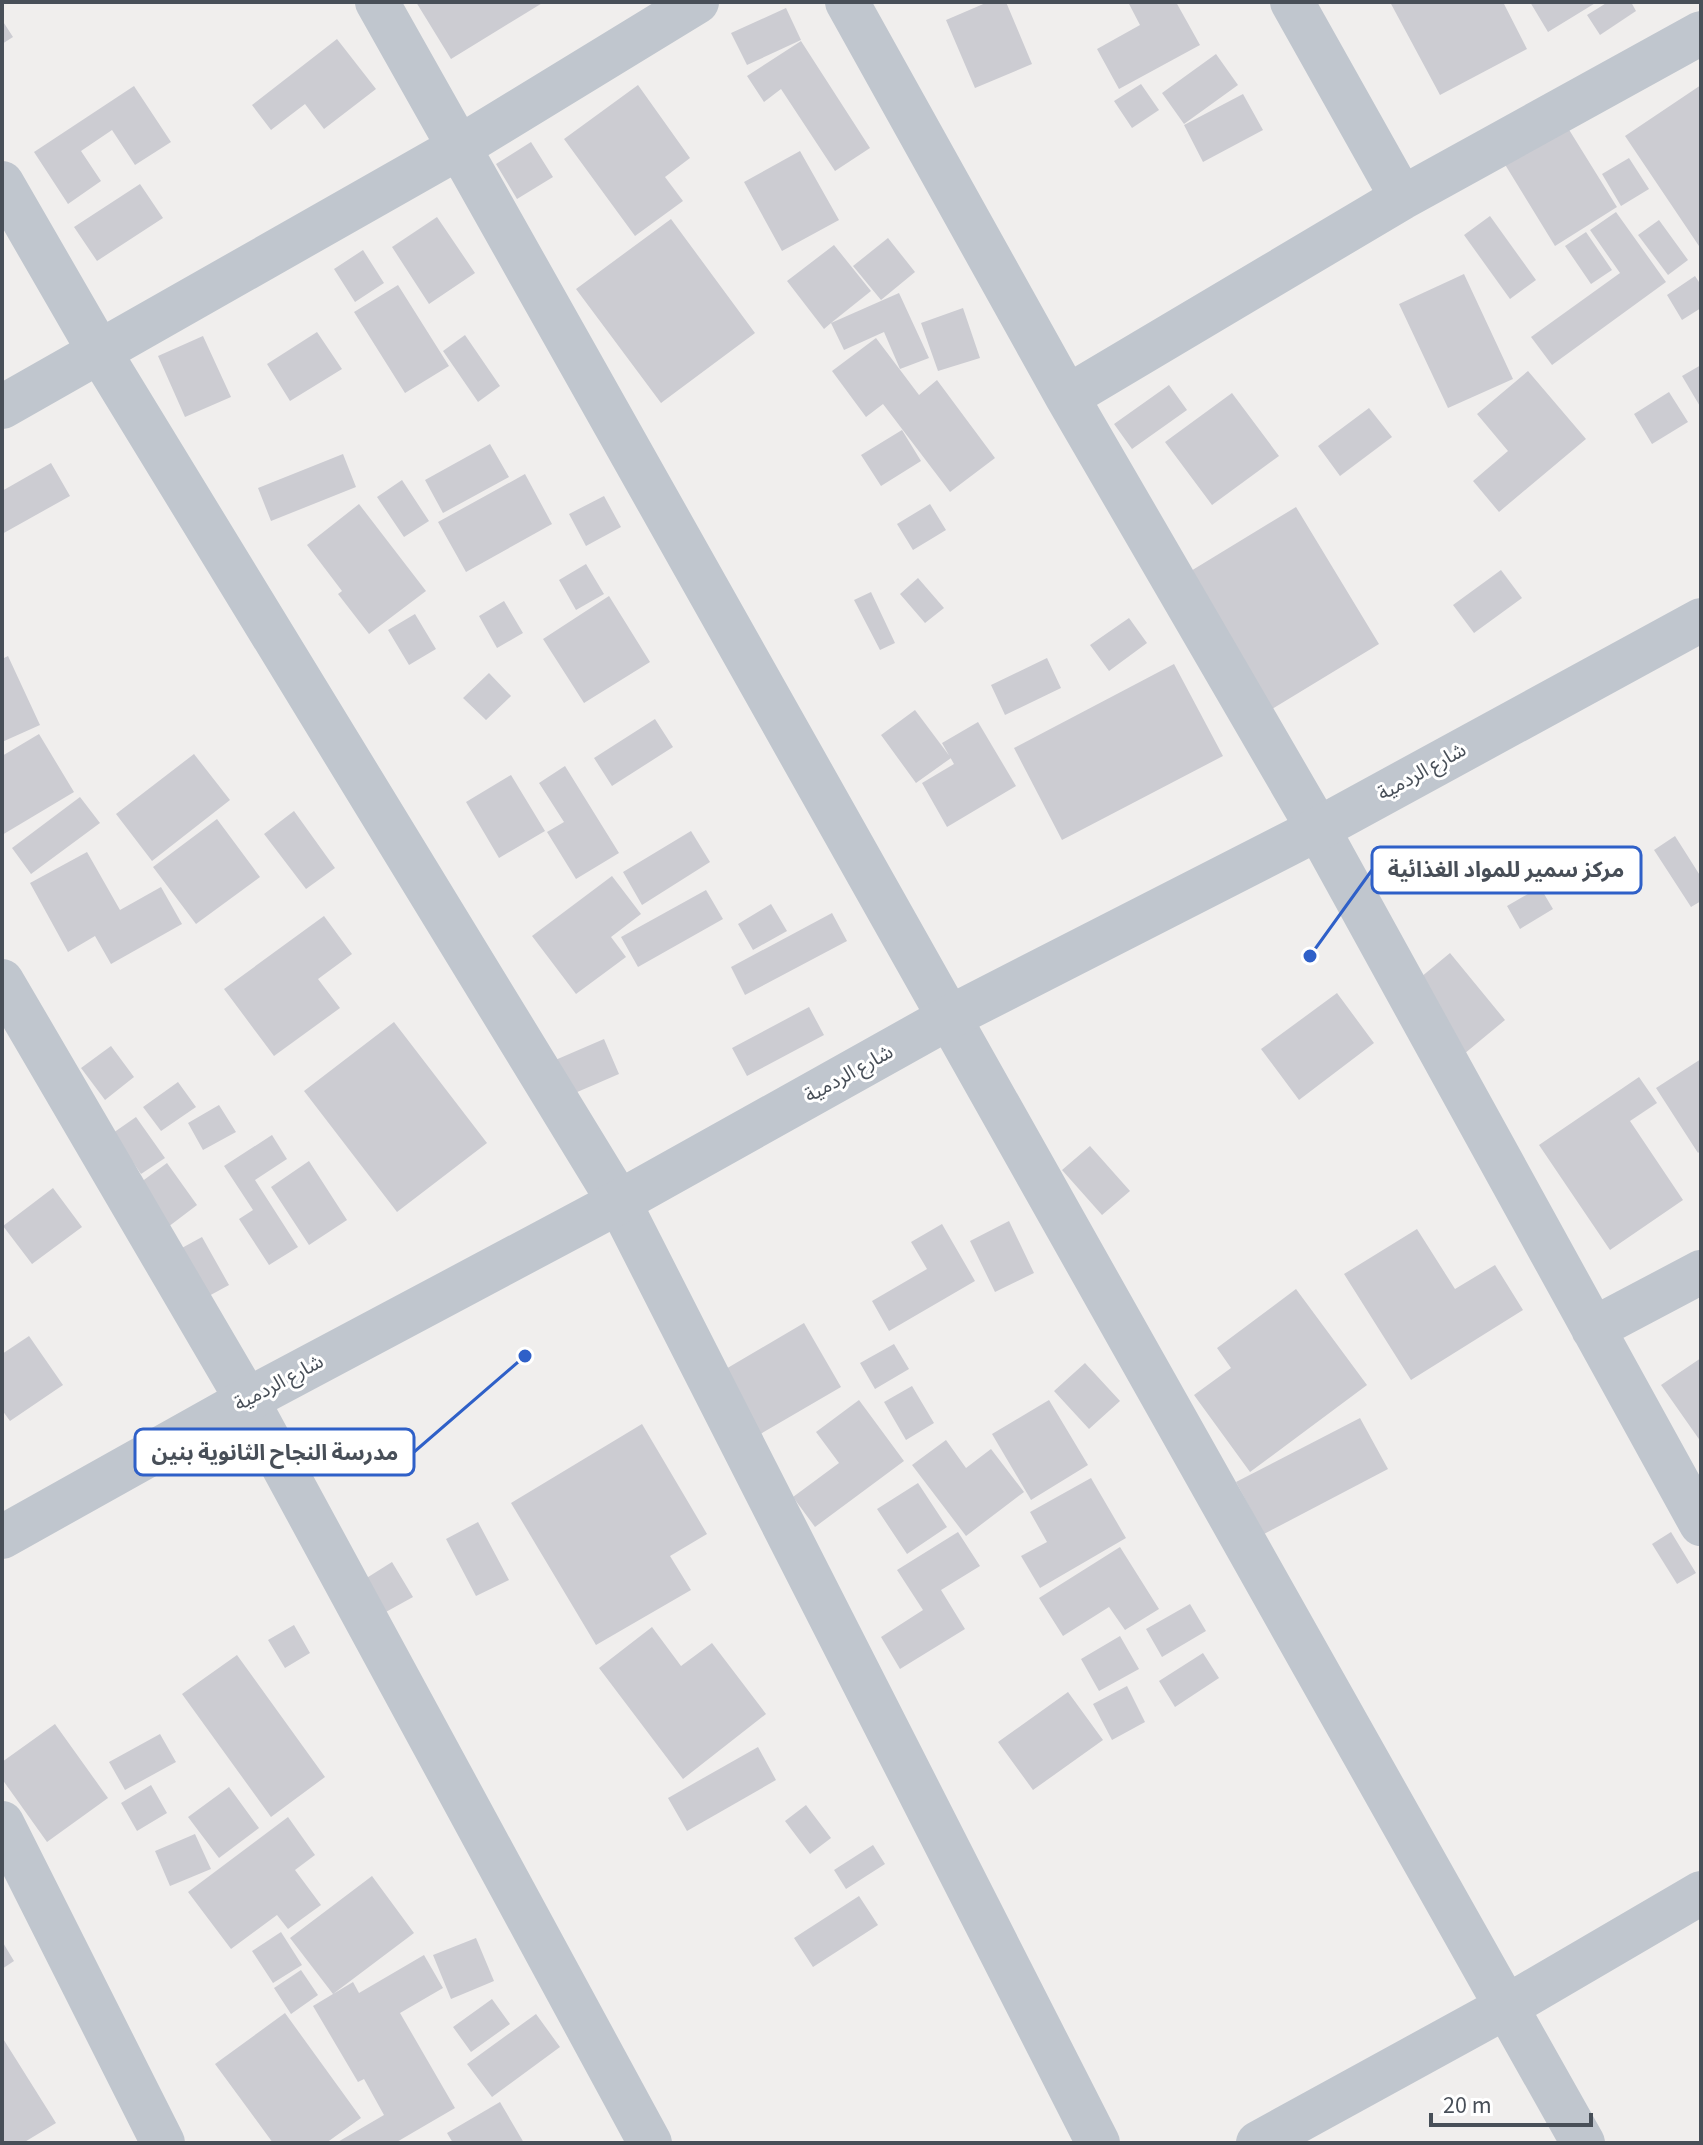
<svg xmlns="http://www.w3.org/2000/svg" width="1703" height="2145" viewBox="0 0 1703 2145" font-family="'Source Sans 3','Noto Sans Arabic',sans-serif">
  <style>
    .building { fill: #ccccd2 }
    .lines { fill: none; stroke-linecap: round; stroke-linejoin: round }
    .minor { stroke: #c0c6ce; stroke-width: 44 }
    .tertiary { stroke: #c0c6ce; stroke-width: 44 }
    .labels { text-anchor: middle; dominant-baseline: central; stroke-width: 6; stroke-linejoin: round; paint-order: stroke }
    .street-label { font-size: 20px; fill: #484f58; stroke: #fff }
    .leader { fill: none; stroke: #2f60c8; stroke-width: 3 }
    .callout-dot { fill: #2f60c8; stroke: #fff; stroke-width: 3 }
    .callout { fill: #fff; stroke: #2f60c8; stroke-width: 3 }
    .callout-label { font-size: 22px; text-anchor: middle; font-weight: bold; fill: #484f58 }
  </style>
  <rect width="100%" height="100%" fill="#f0eeed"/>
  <path class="building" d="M 416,2 L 544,2 L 451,59 Z
    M 988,2 L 1006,2 L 1032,64 L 975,88 L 946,20 Z
    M 1128,2 L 1176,2 L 1200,45 L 1119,89 L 1097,49 L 1140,25 Z
    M 1390,2 L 1503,2 L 1527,49 L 1440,95 Z
    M 1530,2 L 1597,2 L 1548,32 Z
    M 1608,2 L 1631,2 L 1636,11 L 1600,35 L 1587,15 Z
    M 786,8 L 801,40 L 747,65 L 731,33 Z
    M 2,20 L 13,37 L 2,44 Z
    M 337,39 L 376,89 L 324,129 L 305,104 L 271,130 L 252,105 Z
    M 801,41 L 870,148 L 835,171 L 781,89 L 764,102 L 747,76 Z
    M 1216,54 L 1238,85 L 1184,124 L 1162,93 Z
    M 1141,84 L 1159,110 L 1132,128 L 1114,101 Z
    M 638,85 L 690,158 L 665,177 L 683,201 L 635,236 L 564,139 Z
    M 1701,85 L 1701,249 L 1625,136 Z
    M 134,86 L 171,142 L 135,165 L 112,130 L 81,151 L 101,181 L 68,204 L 34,152 Z
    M 1243,94 L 1263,130 L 1203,162 L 1184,125 Z
    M 1563,120 L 1617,207 L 1555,246 L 1501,158 Z
    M 531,142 L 553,177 L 517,199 L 496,164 Z
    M 800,151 L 839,220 L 782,251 L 744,182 Z
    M 1629,158 L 1649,189 L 1621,206 L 1602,174 Z
    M 140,184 L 163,218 L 97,261 L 74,227 Z
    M 1616,212 L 1666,282 L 1552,365 L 1531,337 L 1620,273 L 1590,230 Z
    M 1490,216 L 1536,280 L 1510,299 L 1464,235 Z
    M 437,217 L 475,273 L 429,304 L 392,247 Z
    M 671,219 L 755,333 L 661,403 L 576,289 Z
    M 1659,220 L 1688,260 L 1668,275 L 1638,235 Z
    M 1586,232 L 1612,270 L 1591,284 L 1565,246 Z
    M 888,238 L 915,272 L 881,300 L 853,266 Z
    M 834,245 L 871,291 L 831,323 L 899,293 L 929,358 L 900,369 L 884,332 L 844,350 L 831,323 L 824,329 L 787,281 Z
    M 363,250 L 384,283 L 355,302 L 334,269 Z
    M 1464,274 L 1513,379 L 1448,408 L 1399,304 Z
    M 1695,276 L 1701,285 L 1701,308 L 1682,320 L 1667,295 Z
    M 398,285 L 449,366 L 405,393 L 354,312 Z
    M 963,308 L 980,358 L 938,371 L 921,323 Z
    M 317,332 L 342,369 L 290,401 L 267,364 Z
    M 465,335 L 500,386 L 478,402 L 443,351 Z
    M 203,336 L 231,397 L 185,417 L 158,356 Z
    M 876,338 L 919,395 L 937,380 L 995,458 L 950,492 L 883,404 L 866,417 L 832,371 Z
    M 1701,365 L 1701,408 L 1682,376 Z
    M 1528,371 L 1586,439 L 1499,512 L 1473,481 L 1508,451 L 1477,414 Z
    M 1169,385 L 1187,410 L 1132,449 L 1114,424 Z
    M 1669,392 L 1688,422 L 1652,444 L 1634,414 Z
    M 1232,393 L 1279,456 L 1212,505 L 1165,442 Z
    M 1369,408 L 1392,437 L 1340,476 L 1318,446 Z
    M 902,430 L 921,461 L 881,486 L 861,455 Z
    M 490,444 L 509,477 L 443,513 L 425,480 Z
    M 343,454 L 356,487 L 271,521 L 258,488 Z
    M 51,463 L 70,496 L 2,534 L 2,491 Z
    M 525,474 L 552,524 L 466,572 L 438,522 Z
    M 402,480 L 429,521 L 404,537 L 377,497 Z
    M 604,496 L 621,527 L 586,546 L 569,514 Z
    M 359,504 L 426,591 L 369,634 L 338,594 L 342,591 L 307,545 Z
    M 930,504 L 946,530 L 913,550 L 897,524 Z
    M 1296,507 L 1379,644 L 1264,714 L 1181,577 Z
    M 586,564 L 604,594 L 576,610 L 559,580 Z
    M 1501,570 L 1522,598 L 1474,633 L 1453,605 Z
    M 918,578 L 944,608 L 925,623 L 900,594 Z
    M 871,592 L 895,643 L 880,650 L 854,600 Z
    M 609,596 L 650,662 L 584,703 L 543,639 Z
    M 504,601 L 523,633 L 497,648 L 479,616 Z
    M 415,614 L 436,649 L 409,665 L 388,630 Z
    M 1129,618 L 1147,643 L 1109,671 L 1090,645 Z
    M 8,656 L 40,725 L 2,742 L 2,659 Z
    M 1047,658 L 1061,688 L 1005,715 L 991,685 Z
    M 1174,664 L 1223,756 L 1062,840 L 1014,748 Z
    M 489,673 L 511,696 L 486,720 L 463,698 Z
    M 915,710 L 951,758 L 916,783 L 881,735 Z
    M 655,719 L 673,747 L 612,786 L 594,758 Z
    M 978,722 L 1016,786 L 947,827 L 922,783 L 954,764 L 942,743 Z
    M 39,734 L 74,792 L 2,835 L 2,756 Z
    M 194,754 L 230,800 L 152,861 L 116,814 Z
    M 565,766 L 619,853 L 576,879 L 547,832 L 564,822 L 539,783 Z
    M 511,775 L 545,831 L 499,858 L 466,802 Z
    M 80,797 L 100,823 L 31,874 L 12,848 Z
    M 294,811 L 335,868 L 306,889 L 264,834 Z
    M 217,819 L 260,877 L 196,924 L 153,867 Z
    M 691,831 L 710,862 L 642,905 L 623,872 Z
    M 1675,836 L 1701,877 L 1701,901 L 1691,907 L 1654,850 Z
    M 87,852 L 120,910 L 161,887 L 182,924 L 111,964 L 95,936 L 68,952 L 30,883 Z
    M 612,876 L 641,914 L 611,937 L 626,957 L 576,994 L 532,936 Z
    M 1540,887 L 1553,909 L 1520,929 L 1507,906 Z
    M 706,890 L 723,919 L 638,967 L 621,937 Z
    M 771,904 L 787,931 L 753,950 L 738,924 Z
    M 832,913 L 847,941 L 745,995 L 731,967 Z
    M 324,916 L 352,954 L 318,979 L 340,1008 L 274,1056 L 224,989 Z
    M 1450,953 L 1505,1020 L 1464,1054 L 1409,987 Z
    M 1337,993 L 1374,1043 L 1299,1100 L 1261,1049 Z
    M 809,1007 L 824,1035 L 747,1076 L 732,1048 Z
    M 394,1022 L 487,1143 L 397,1212 L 304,1091 Z
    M 604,1039 L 619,1074 L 568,1096 L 553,1061 Z
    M 111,1046 L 134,1077 L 105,1100 L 81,1068 Z
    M 1701,1059 L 1701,1150 L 1698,1153 L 1656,1088 Z
    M 1639,1077 L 1657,1103 L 1630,1121 L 1683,1200 L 1610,1250 L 1539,1145 Z
    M 178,1082 L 196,1107 L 161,1131 L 143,1107 Z
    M 219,1105 L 236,1132 L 203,1150 L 188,1123 Z
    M 136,1117 L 165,1158 L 141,1174 L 113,1133 Z
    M 272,1135 L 287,1159 L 255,1180 L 298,1247 L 269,1265 L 239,1219 L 253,1210 L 224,1166 Z
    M 1090,1146 L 1130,1191 L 1102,1215 L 1062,1170 Z
    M 309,1161 L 347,1220 L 309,1245 L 271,1187 Z
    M 167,1163 L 197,1205 L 168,1227 L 137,1185 Z
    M 53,1188 L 82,1227 L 32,1264 L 3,1226 Z
    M 1009,1221 L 1034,1273 L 995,1292 L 970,1241 Z
    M 942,1224 L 975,1281 L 889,1331 L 872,1301 L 927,1269 L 911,1242 Z
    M 1417,1229 L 1455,1289 L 1495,1265 L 1523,1310 L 1411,1380 L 1344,1274 Z
    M 202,1237 L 229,1285 L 207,1297 L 180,1249 Z
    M 1296,1289 L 1367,1385 L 1250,1472 L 1194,1395 L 1231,1368 L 1217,1348 Z
    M 804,1323 L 841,1387 L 757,1436 L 719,1373 Z
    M 29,1336 L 63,1385 L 10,1421 L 2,1410 L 2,1354 Z
    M 894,1344 L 909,1369 L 875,1389 L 860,1363 Z
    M 1701,1358 L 1701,1442 L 1661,1385 Z
    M 1085,1363 L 1120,1401 L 1089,1429 L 1054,1391 Z
    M 912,1386 L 934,1423 L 906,1440 L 884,1402 Z
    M 859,1400 L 904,1461 L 815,1527 L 793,1497 L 839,1463 L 816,1432 Z
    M 1049,1400 L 1088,1465 L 1031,1500 L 992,1434 Z
    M 1360,1418 L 1388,1469 L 1264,1534 L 1236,1482 Z
    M 642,1424 L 707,1534 L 670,1556 L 691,1590 L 596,1645 L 511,1503 Z
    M 946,1440 L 966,1468 L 991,1449 L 1024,1492 L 966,1536 L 912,1465 Z
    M 1091,1478 L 1126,1538 L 1040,1588 L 1021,1556 L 1047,1542 L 1030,1512 Z
    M 918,1483 L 947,1527 L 907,1554 L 877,1509 Z
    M 478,1522 L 509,1580 L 476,1596 L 446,1539 Z
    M 958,1532 L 980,1566 L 941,1590 L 965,1629 L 900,1669 L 881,1637 L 923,1610 L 897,1570 Z
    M 1671,1532 L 1696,1573 L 1677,1584 L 1652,1544 Z
    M 1120,1547 L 1159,1609 L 1125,1630 L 1109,1607 L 1063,1636 L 1039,1598 Z
    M 392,1562 L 413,1597 L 384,1613 L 365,1579 Z
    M 1190,1604 L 1206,1631 L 1162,1657 L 1146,1629 Z
    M 294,1625 L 310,1653 L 285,1668 L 268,1640 Z
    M 652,1627 L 681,1666 L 712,1643 L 766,1714 L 683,1779 L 599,1668 Z
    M 1120,1636 L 1139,1669 L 1099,1691 L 1081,1659 Z
    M 1203,1653 L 1219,1678 L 1175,1707 L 1159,1681 Z
    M 237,1655 L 325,1777 L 271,1817 L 182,1694 Z
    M 1127,1686 L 1145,1722 L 1112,1740 L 1093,1704 Z
    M 1068,1692 L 1103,1740 L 1033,1790 L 998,1742 Z
    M 55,1724 L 108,1798 L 47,1842 L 2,1779 L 2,1762 Z
    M 160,1734 L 176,1762 L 125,1790 L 109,1762 Z
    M 758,1747 L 776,1780 L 687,1831 L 668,1798 Z
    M 151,1785 L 167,1813 L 137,1831 L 121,1803 Z
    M 229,1787 L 259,1828 L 219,1858 L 188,1817 Z
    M 806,1805 L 831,1838 L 810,1854 L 785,1821 Z
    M 288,1817 L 315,1855 L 295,1870 L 321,1905 L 288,1929 L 277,1915 L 231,1949 L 188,1892 Z
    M 195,1834 L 211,1869 L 170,1886 L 155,1851 Z
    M 873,1845 L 885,1864 L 846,1889 L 834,1870 Z
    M 372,1876 L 414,1933 L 333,1994 L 353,1982 L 359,1993 L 424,1955 L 443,1988 L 400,2013 L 455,2108 L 395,2143 L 336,2143 L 384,2115 L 364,2079 L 358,2082 L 313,2006 L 333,1994 L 290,1938 Z
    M 859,1896 L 878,1925 L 813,1967 L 794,1938 Z
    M 281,1932 L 302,1965 L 273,1983 L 252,1951 Z
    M 476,1938 L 494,1981 L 451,1999 L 433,1955 Z
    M 2,1941 L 14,1961 L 2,1969 Z
    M 301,1970 L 318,1995 L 291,2014 L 274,1988 Z
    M 492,1999 L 510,2024 L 471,2052 L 453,2027 Z
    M 285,2013 L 361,2118 L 326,2143 L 273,2143 L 215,2064 Z
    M 536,2014 L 560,2047 L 492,2097 L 467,2064 Z
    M 2,2037 L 56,2123 L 23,2143 L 2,2143 Z
    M 500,2102 L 524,2143 L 453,2143 L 447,2133 Z"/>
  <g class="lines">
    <path class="minor" d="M 377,2 L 1583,2143
      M 847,2 L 1067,397 L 1318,829 L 1701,1524
      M 1292,2 L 1402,198
      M 2,183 L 99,351 L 619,1202 L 1098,2143
      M 1067,397 L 1402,198 L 1701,33
      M 2,407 L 458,148 L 697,2
      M 2,981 L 247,1400 L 650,2143
      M 1593,1329 L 1701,1272
      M 2,1823 L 163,2143
      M 1258,2143 L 1506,2007 L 1701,1893"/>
    <path class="tertiary" d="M 2,1537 L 247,1400 L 619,1202 L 950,1017 L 1318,829 L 1701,620"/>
  </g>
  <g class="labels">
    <g class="street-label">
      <text transform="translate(1422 772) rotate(-29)">شارع الردمية</text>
      <text transform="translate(849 1074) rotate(-29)">شارع الردمية</text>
      <text transform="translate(279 1383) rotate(-28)">شارع الردمية</text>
    </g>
  </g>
  <path class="leader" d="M1310 956L1372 870M525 1356L414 1452"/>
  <g class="callout-dot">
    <circle cx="1310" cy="956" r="8"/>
    <circle cx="525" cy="1356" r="8"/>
  </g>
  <g class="callout">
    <rect x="1372" y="847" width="269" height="46" rx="8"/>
    <rect x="135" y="1429" width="279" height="46" rx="8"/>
  </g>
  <g class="callout-label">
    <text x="1506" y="877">مركز سمير للمواد الغذائية</text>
    <text x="275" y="1460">مدرسة النجاح الثانوية بنين</text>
  </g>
  <rect width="1703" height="2145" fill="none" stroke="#484f58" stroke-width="8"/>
  <path d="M1431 2113v12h160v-12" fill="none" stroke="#484f58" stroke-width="4"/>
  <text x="1443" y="2113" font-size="24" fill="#484f58" stroke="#ffffff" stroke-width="6" paint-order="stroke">20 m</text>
</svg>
